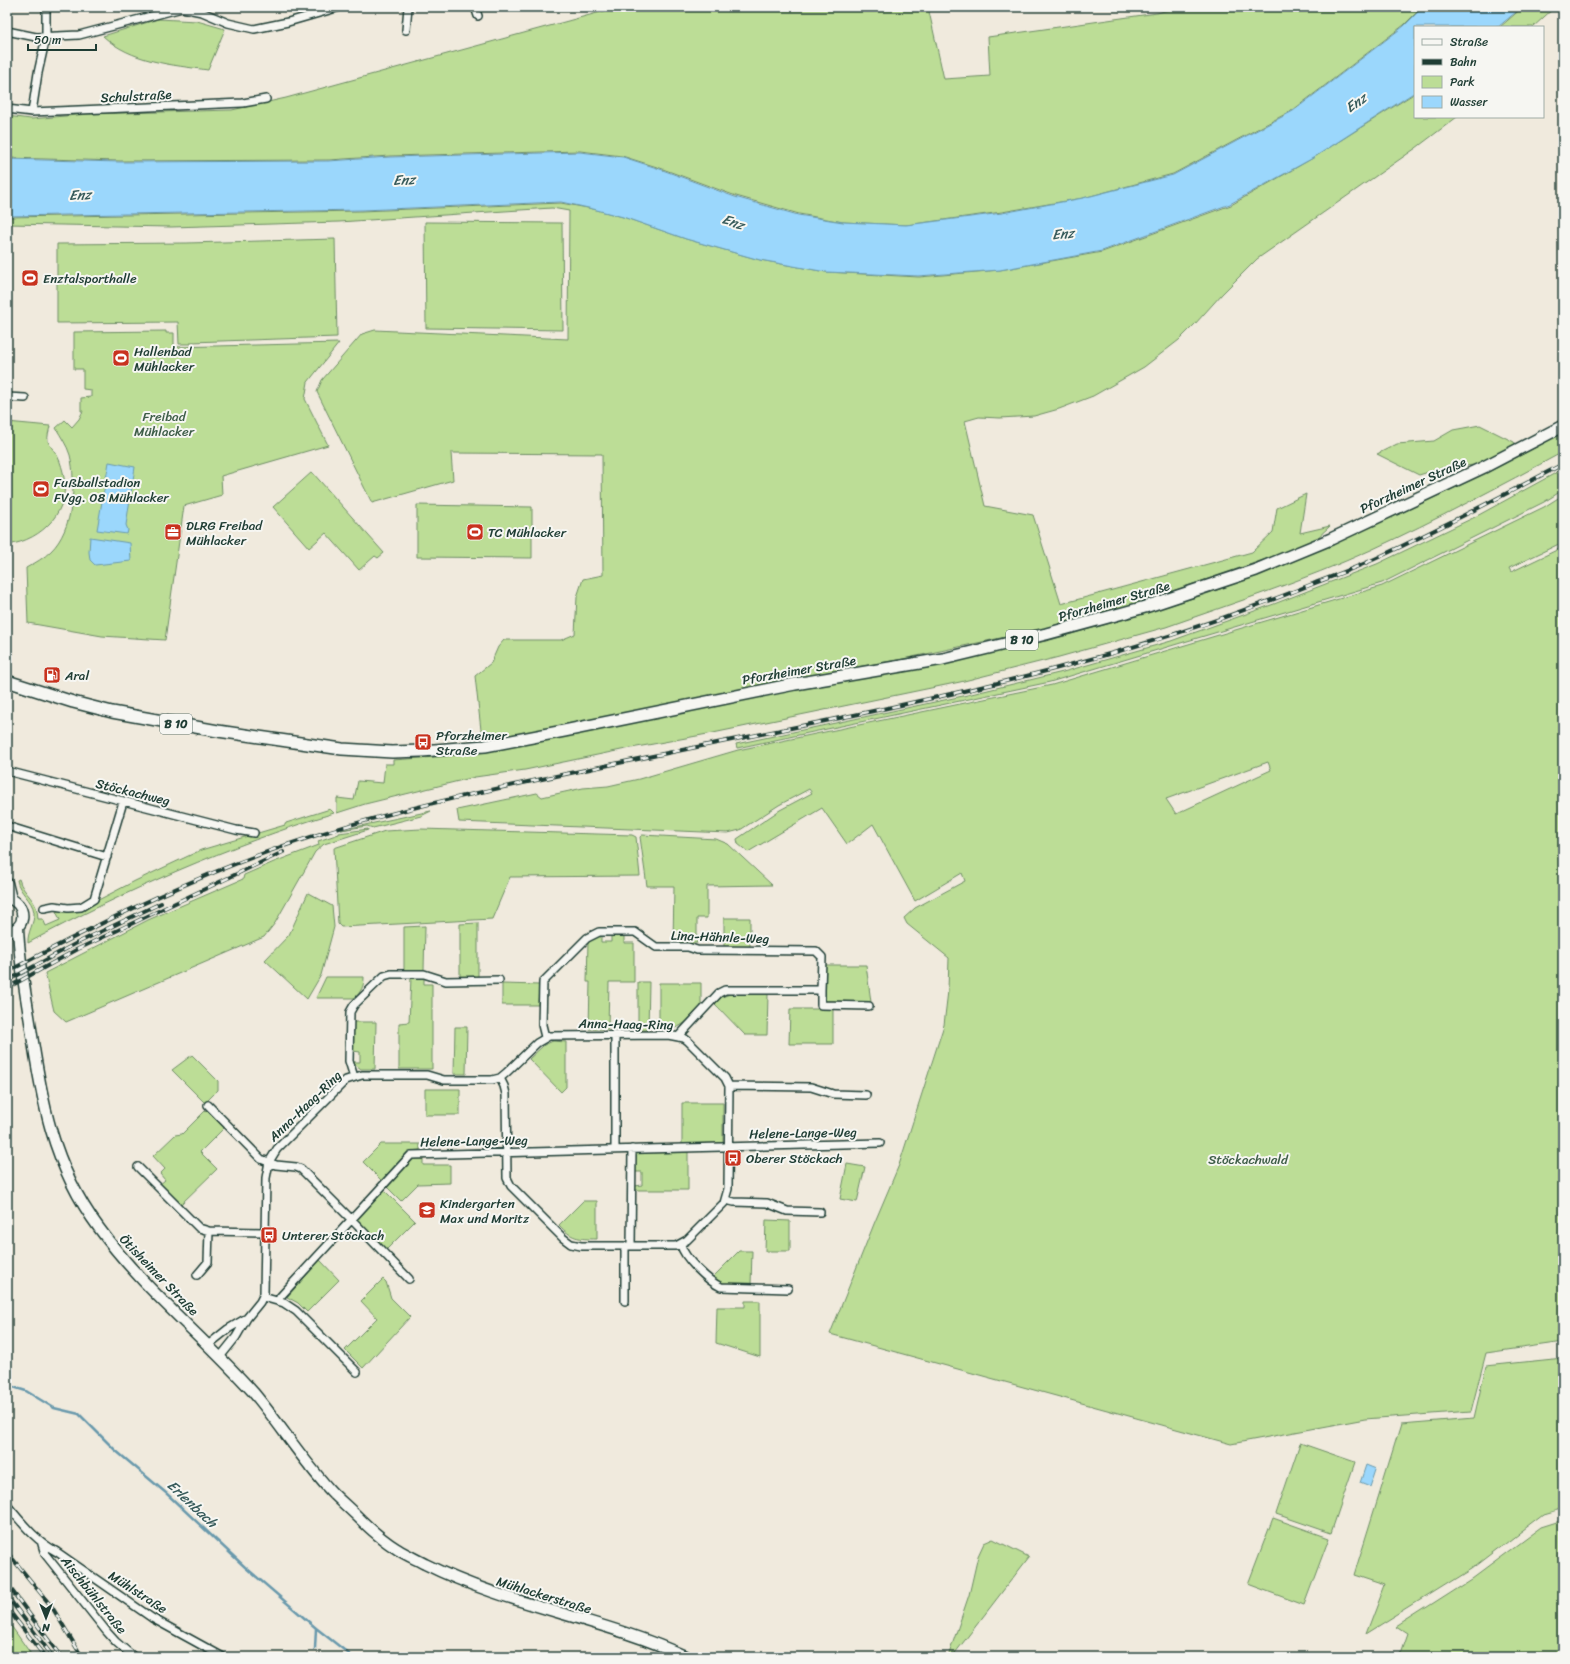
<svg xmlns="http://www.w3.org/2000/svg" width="1570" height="1664" viewBox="0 0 1570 1664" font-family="Sriracha,sans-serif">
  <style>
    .green { fill: #bcdd96; stroke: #6e8d65; fill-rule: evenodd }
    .water { fill: #9bd7fc; stroke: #6999ac }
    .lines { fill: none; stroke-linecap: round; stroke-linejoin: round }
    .stream { stroke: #6999ac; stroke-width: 2.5 }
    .minor-casing { stroke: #1f3d34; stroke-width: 10 }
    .secondary-casing { stroke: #1f3d34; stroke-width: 13 }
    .primary-casing { stroke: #1f3d34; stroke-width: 14 }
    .minor { stroke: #f6f6f2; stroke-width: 7 }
    .secondary { stroke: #f6f6f2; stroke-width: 10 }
    .primary { stroke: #f6f6f2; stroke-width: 11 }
    .rail-casing { stroke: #1f3d34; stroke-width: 4 }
    .rail { stroke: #f6f6f2; stroke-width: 2.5; stroke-dasharray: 8; stroke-linecap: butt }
    .labels { text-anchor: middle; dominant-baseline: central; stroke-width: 4; stroke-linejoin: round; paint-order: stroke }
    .shield { fill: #f6f6f2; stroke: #60746d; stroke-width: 1 }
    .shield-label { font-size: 12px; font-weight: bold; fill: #1f3d34 }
    .street-label { font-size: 13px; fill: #1f3d34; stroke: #f6f6f2 }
    .poi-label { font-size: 13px; fill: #1f3d34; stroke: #f6f6f2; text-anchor: start }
    .park-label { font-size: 13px; fill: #3e5d48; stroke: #f6f6f2 }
    .water-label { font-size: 14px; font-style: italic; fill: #385c5c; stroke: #f6f6f2 }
  </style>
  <rect width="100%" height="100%" fill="#f0eadd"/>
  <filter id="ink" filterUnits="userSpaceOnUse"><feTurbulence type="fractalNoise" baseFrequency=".025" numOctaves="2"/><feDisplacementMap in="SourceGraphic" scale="8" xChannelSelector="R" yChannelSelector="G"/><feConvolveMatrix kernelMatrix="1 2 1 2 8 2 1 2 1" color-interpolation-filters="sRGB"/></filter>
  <g filter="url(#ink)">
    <path class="green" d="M 619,7 L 928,7 L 944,79 L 990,76 L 988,37 L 1157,13 L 1180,7 L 1422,7 L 1404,25 L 1293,110 L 1173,174 L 1083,198 L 1002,212 L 906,225 L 843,222 L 799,214 L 736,196 L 660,168 L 622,156 L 580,151 L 390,156 L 329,160 L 120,161 L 7,158 L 7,116 L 31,119 L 88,114 L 232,110 L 286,98 Z
      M 1523,7 L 1555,7 L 1533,27 L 1500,27 Z
      M 158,19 L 197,21 L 225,29 L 208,70 C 172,65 131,62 103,36 Z
      M 1415,93 L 1415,117 L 1457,117 L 1416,148 L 1257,259 L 1222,294 L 1195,324 L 1179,340 L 1144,367 L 1093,396 L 1059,409 L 1034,416 L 1000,418 L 979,417 L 965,421 L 985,506 L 1033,515 L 1061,604 L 1252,552 L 1273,532 L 1277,508 L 1306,494 L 1300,533 L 1330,526 L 1314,541 L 1272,557 L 1126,607 L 1047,628 L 903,659 L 794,678 L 543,730 L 508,735 L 481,730 L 475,676 L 491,663 L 498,647 L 504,640 L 561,640 L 575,634 L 577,597 L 583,579 L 603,575 L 602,454 L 451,453 L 453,480 L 372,503 L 317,392 L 322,380 L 362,334 L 375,330 L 568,339 L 569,211 L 552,208 L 520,210 L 339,222 L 171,227 L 7,224 L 7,217 L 361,211 L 561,203 L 593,209 L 623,217 L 686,239 L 760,260 L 826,272 L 919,277 L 1000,270 L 1102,252 L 1231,205 L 1313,158 Z
      M 425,222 L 562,223 L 563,330 L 426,328 Z
      M 335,239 L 337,337 L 191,342 L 191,344 L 179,344 L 178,322 L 57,323 L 57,244 L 187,243 Z
      M 166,331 L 166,333 L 174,333 L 174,347 L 339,343 L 308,382 L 305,399 L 328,445 L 221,476 L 222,495 L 184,506 L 165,640 L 102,636 L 28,623 L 26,568 C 35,563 44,558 51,551 C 73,530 77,483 70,455 C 67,445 61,437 56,428 L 65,420 L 72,427 L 79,419 L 83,411 L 81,411 L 81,398 L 91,397 L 91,390 L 83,389 L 83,369 L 74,369 L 74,332 Z
      M 7,422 L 50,426 C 49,431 47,437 48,441 C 49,445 53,449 55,452 C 59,458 61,464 63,472 C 72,510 43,540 7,545 Z
      M 1480,425 L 1514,442 L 1516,446 L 1475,465 L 1442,468 L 1419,475 L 1377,454 L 1397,444 L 1434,441 L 1453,430 Z
      M 1563,433 L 1563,452 C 1500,486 1436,520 1371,550 C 1305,580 1231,604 1166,627 L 1059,657 L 960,682 L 713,733 L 626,749 L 525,770 L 475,777 L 365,804 L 337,813 L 337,798 L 354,800 L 358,781 L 383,783 L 385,764 L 393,764 L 393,760 L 450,756 L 511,747 L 799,688 L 938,665 L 1050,640 L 1132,617 L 1209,593 L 1277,568 L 1334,544 L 1485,474 Z
      M 1563,469 L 1563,490 L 1544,502 L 1382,583 L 1050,682 L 737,748 L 736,744 L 963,696 L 1063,672 L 1171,641 L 1274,604 L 1377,564 L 1475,517 Z
      M 312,472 L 384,553 L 378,558 L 375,556 L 359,570 L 326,533 L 309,548 L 273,507 Z
      M 1563,495 L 1563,542 L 1509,568 L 1511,572 L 1563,547 L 1563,1342 L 1486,1353 L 1471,1411 L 1365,1419 L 1231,1444 L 830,1334 L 874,1224 L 899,1165 L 944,1025 L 948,991 L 949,958 L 907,924 L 904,918 L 915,908 L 965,881 L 962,873 L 915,901 L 873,824 L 847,844 L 822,808 L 748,852 L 738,844 L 737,839 L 780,810 L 812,793 L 809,789 L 779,805 L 740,830 L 728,833 L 459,822 L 457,810 L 537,793 L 542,797 L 583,788 L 608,786 L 639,779 L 738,750 L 1052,685 L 1382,586 L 1544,507 ZM 1268,762 L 1271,770 L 1176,814 L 1166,799 Z
      M 417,505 L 532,507 L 532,558 L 417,557 Z
      M 330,809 L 334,813 C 228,846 126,890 28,943 C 27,932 35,923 34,912 C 32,899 19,893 17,880 L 19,879 C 23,895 38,898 38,919 L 43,919 L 46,926 L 60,920 L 56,911 L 81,909 L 135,881 L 201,850 L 285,825 L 286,823 Z
      M 431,811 L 421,816 L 373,828 L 367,826 L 341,830 Z
      M 368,829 L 368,830 L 324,844 L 315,852 L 275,923 L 264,937 L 66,1022 L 54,1011 L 45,973 L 148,920 L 243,879 L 244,875 L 274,862 L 319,845 L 318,841 L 339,834 L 339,833 Z
      M 421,829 L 632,835 L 636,837 L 640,876 L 510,877 L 492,919 L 341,927 L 338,924 L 334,848 L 385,831 Z
      M 642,835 L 716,839 L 728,844 L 772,885 L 707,886 L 707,918 L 697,918 L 697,943 L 673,943 L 674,886 L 647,886 L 640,837 Z
      M 308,893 L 332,906 L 334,927 L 321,975 L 307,999 L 265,960 L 289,935 Z
      M 724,918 L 750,918 L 750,947 L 724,947 Z
      M 478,923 L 478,977 L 460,977 L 460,924 Z
      M 425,926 L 424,970 L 404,970 L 404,927 Z
      M 601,936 L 601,942 L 611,942 L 611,936 L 624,936 L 624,943 L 634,943 L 634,982 L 609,982 L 608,1029 L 589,1029 L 590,982 L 587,982 L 588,942 L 593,938 Z
      M 825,965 L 866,965 L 871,1002 L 825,1001 Z
      M 326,977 L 364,977 C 364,987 361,991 355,998 L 316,998 Z
      M 411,978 L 424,978 L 424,984 L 432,984 L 432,1069 L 399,1069 L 399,1023 L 409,1022 Z
      M 638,982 L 649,982 L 648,1030 L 638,1030 Z
      M 659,983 L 701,983 L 701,1006 C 685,1022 683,1030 659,1030 Z
      M 502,984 L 539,985 L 538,1005 L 502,1005 Z
      M 730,994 L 768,994 L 767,1035 L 745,1035 L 715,1004 L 722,997 Z
      M 790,1009 L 833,1009 L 833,1044 L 789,1044 Z
      M 353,1022 L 376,1022 L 375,1069 L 361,1069 L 353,1063 L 353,1062 L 360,1062 L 360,1052 L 353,1051 Z
      M 455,1027 L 467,1027 L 466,1074 L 454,1074 Z
      M 553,1041 L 566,1042 L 566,1087 L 561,1092 L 529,1059 L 544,1045 Z
      M 192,1055 L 218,1081 L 218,1090 L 205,1103 L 172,1070 Z
      M 425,1089 L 460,1089 L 460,1115 L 425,1115 Z
      M 682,1103 L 723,1103 L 723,1143 L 682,1144 Z
      M 206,1110 L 224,1128 L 200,1152 L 217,1169 L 180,1205 L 160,1184 L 165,1180 L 160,1174 L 165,1169 L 153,1156 L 175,1135 L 182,1134 Z
      M 381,1144 L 420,1144 L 420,1150 L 410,1151 L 382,1181 L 363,1162 Z
      M 688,1152 L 688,1190 L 635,1190 L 635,1186 L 642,1185 L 642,1172 L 635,1172 L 635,1153 Z
      M 413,1159 L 423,1159 L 423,1165 L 450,1165 L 450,1183 L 418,1184 L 401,1201 L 387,1187 Z
      M 847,1164 L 865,1167 L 857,1202 L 840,1199 Z
      M 384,1190 L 415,1221 L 386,1250 L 357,1220 Z
      M 583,1201 L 597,1201 L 597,1239 C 578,1239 572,1239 559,1225 Z
      M 766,1220 L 790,1221 L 790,1251 L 765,1251 Z
      M 739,1251 L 752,1251 L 751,1285 C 737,1285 724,1287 713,1277 Z
      M 320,1260 L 339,1280 L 307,1312 L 298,1303 L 287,1297 Z
      M 383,1279 L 386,1282 L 391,1298 L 410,1317 L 363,1368 L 345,1350 L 377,1318 L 361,1301 Z
      M 745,1301 L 760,1301 L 760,1357 L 716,1343 L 717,1307 L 745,1307 Z
      M 1563,1358 L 1563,1508 L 1543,1514 L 1471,1569 L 1365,1635 L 1384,1585 L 1354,1575 L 1401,1424 L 1474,1418 L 1486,1366 Z
      M 1300,1443 L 1355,1462 L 1331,1533 L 1276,1514 Z
      M 1273,1518 L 1329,1538 L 1304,1605 L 1248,1584 Z
      M 1563,1520 L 1563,1655 L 1554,1657 L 1399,1657 L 1407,1634 L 1396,1627 L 1471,1579 L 1541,1527 Z
      M 993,1539 L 1029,1557 L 952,1657 L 948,1657 L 969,1595 L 978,1556 L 984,1543 Z
      M 7,1620 L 33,1657 L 7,1657 Z"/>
    <path class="water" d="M 1423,7 L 1522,7 L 1498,27 L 1415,27 L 1415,92 L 1313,158 L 1230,204 L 1102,251 L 1000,270 L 918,276 L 826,272 L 760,260 L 686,239 L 623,217 L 593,209 L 561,202 L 362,210 L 7,216 L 7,159 L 120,162 L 328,161 L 390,157 L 580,152 L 623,157 L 660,169 L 735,197 L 798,215 L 843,222 L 906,225 L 1002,213 L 1083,198 L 1173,175 L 1293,111 L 1404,26 Z
      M 109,462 L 135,467 L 126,525 L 128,530 L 127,534 L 97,530 Z
      M 90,537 L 130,543 L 131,561 L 95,565 L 90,560 L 89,552 Z
      M 1366,1465 L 1376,1469 L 1370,1487 L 1360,1483 Z"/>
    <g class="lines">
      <path class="stream" d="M 7,1385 L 26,1391 L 54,1408 L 79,1414 L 115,1450 L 166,1493 L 245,1567 L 316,1628 L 353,1657
        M 315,1649 L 316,1628"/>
      <g class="minor-casing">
        <path id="minor" d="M 475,7 L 478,16
          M 406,30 L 408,7
          M 7,31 L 36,37 L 79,35 L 182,8 L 202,12 L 228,23 L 254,29 L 288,22 L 340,7
          M 7,109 L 32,112 L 243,103 L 266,99
          M 32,112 L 38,73 L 46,37 L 46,7
          M 7,397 L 25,398
          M 7,771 L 236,830 L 254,833
          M 7,826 L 107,857
          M 44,908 L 54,906 L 68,908 L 81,907 L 94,899 L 123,802
          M 821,990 L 821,1005 L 869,1006
          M 545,1037 L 542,1025 L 543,982 L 587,938 L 599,932 L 635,932 L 656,947 L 688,947 L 697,950 L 816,951 L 822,957 L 821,990 L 725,990 L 719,993 L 678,1037
          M 354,1077 L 349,1061 L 350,1012 L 354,1005 L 384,976 L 391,974 L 424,974 L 446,981 L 499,980
          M 729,1086 L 811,1087 L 833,1094 L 866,1095
          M 208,1105 L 261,1159 L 276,1165 L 296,1167 L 301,1169 L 352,1220 L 409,1279
          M 615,1150 L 615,1035
          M 138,1167 L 199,1228 L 209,1231 L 265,1232
          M 726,1200 L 734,1202 L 767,1203 L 787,1211 L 820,1212
          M 681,1245 C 684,1258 708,1281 721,1287 L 788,1289
          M 625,1246 L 625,1301
          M 631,1246 L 632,1149
          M 197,1275 L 208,1262 L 209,1231
          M 263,1297 L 284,1303 L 296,1311 L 357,1372
          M 279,1301 L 280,1297 L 411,1155 L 880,1143
          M 208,1345 L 228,1329 L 245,1319
          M 220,1357 L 236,1337 L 247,1318 L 260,1302 L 264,1294 L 266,1178 L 269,1162 L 277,1149 L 346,1080 L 362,1075 L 427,1075 L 444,1080 L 492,1080 L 500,1078 L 506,1073 L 537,1043 L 549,1036 L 668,1035 L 684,1038 L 688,1041 L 725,1078 L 729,1086 L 728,1189 L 724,1203 L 687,1240 L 676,1246 L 581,1246 L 571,1244 L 563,1238 L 511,1186 L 507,1178 L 506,1094 L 504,1086 L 500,1078
          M 7,1505 C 23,1524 35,1540 57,1552 L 152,1618 L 223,1657
          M 42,1544 L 45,1554 L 107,1632 L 116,1642 L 134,1657"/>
      </g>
      <g class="secondary-casing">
        <path id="secondary" d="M 7,883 L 11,899
          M 7,898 C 27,902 28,929 7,932
          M 18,927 C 19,959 25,991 30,1022 C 41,1098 52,1165 99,1228 C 143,1289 203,1336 253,1392 C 279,1423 301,1458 329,1489 C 337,1498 347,1506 356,1515 C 368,1527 382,1540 397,1549 C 406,1555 416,1559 425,1564 C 508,1606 603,1618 687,1657"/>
      </g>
      <g class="primary-casing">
        <path id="primary" d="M 7,681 L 73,702 L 112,712 L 218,731 L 342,749 L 392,752 L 422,751 L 485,746 L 564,731 L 795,684 L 943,659 L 1046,634 L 1145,607 L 1256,570 L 1331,539 L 1484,467 L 1563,426"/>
      </g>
      <use href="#minor" class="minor"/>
      <use href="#secondary" class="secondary"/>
      <use href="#primary" class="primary"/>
      <g class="rail-casing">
        <path id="rail" d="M 7,972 C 107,919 208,869 317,835 C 406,807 498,788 590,769 C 746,736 904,708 1058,668 C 1144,646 1228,618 1310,585 C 1333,576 1356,568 1379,557 C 1441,528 1502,496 1563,464
          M 7,981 L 75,944 L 161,903
          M 7,988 L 78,949 L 283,852
          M 7,1552 L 52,1607 L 82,1657
          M 7,1584 L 61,1657
          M 7,1596 L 53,1657
          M 7,1608 L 45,1657"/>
      </g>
      <use href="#rail" class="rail"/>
    </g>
  </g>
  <defs>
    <g id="stadium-square" transform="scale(0.9)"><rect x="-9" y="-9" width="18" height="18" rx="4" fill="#c8321e" stroke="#f6f6f2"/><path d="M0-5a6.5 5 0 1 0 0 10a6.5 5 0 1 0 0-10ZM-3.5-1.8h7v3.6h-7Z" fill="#fff"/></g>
    <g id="office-square" transform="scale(0.9)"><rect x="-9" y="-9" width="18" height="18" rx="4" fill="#c8321e" stroke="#f6f6f2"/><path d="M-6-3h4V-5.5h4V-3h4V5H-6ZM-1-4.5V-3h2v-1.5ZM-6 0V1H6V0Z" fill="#fff"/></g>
    <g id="fuel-square" transform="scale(0.9)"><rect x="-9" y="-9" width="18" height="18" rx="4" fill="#c8321e" stroke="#f6f6f2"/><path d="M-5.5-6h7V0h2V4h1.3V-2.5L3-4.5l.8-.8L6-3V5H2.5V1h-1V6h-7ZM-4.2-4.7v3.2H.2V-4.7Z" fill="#fff"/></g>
    <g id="bus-square" transform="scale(0.9)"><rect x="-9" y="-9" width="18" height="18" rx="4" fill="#c8321e" stroke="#f6f6f2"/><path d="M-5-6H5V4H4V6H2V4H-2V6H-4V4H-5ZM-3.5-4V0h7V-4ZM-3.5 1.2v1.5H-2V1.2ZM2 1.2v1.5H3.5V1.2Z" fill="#fff"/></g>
    <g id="school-square" transform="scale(0.9)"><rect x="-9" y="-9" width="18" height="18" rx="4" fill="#c8321e" stroke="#f6f6f2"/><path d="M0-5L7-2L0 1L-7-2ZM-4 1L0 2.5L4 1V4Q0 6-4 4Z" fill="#fff"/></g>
  </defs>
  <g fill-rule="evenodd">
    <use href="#stadium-square" x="30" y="278"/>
    <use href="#stadium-square" x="121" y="358"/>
    <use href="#stadium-square" x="41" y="489"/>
    <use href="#office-square" x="173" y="532"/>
    <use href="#stadium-square" x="475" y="532"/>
    <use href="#fuel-square" x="52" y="675"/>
    <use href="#bus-square" x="423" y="742"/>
    <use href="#bus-square" x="733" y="1158"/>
    <use href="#school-square" x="427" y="1210"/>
    <use href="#bus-square" x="269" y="1235"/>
  </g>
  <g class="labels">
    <g class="shield">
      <rect x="1006" y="630" width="32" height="20" rx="3"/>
      <rect x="160" y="714" width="32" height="20" rx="3"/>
    </g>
    <g class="shield-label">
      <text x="1022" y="640">B 10</text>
      <text x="176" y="724">B 10</text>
    </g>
    <g class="street-label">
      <text transform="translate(136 96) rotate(-3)">Schulstraße</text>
      <text transform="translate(1413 485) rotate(-25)">Pforzheimer Straße</text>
      <text transform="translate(1114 601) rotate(-16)">Pforzheimer Straße</text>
      <text transform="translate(799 670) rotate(-10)">Pforzheimer Straße</text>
      <text transform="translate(133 792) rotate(14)">Stöckachweg</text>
      <text transform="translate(720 937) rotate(2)">Lina-Hähnle-Weg</text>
      <text transform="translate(626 1024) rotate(1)">Anna-Haag-Ring</text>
      <text transform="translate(305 1106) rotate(-44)">Anna-Haag-Ring</text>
      <text transform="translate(803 1133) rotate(-1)">Helene-Lange-Weg</text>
      <text transform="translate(474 1141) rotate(-1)">Helene-Lange-Weg</text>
      <text transform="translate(159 1275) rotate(46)">Ötisheimer Straße</text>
      <text transform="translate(138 1592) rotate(33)">Mühlstraße</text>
      <text transform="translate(94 1595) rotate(51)">Aischbühlstraße</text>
      <text transform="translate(544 1595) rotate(17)">Mühlackerstraße</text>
    </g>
    <g class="poi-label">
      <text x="43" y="278">Enztalsporthalle</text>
      <text x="134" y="351">Hallenbad<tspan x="134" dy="15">Mühlacker</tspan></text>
      <text x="54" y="482">Fußballstadion<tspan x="54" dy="15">FVgg. 08 Mühlacker</tspan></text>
      <text x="186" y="525">DLRG Freibad<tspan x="186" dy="15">Mühlacker</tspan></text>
      <text x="488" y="532">TC Mühlacker</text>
      <text x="65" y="675">Aral</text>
      <text x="436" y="735">Pforzheimer<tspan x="436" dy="15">Straße</tspan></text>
      <text x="746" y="1158">Oberer Stöckach</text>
      <text x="440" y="1203">Kindergarten<tspan x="440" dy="15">Max und Moritz</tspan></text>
      <text x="282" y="1235">Unterer Stöckach</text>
    </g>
    <g class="park-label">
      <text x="164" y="416">Freibad<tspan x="164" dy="15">Mühlacker</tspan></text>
      <text x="1248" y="1159">Stöckachwald</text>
    </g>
    <g class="water-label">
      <text transform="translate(1356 103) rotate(-36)">Enz</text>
      <text transform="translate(404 180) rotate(-3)">Enz</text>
      <text transform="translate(80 195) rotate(-3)">Enz</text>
      <text transform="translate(733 222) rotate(19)">Enz</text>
      <text transform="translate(1063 234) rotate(-6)">Enz</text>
      <text transform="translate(192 1504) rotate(43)">Erlenbach</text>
    </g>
  </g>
  <rect width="1570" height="1664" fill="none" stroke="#f6f6f2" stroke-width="24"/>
  <rect x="12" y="12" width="1546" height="1640" fill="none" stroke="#1f3d34" stroke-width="1.5" filter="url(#ink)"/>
  <rect x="1414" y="26" width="130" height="92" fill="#f6f6f2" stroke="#a0aca6"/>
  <rect x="1422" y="39" width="20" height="6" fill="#f6f6f2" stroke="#a0aca6"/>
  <text x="1450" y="46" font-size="12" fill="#1f3d34">Straße</text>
  <rect x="1422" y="59" width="20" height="6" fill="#1f3d34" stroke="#a0aca6"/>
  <text x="1450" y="66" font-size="12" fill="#1f3d34">Bahn</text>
  <rect x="1422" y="76" width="20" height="12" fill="#bcdd96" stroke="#a0aca6"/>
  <text x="1450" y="86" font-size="12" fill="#1f3d34">Park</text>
  <rect x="1422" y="96" width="20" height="12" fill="#9bd7fc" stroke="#a0aca6"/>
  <text x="1450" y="106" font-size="12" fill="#1f3d34">Wasser</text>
  <g transform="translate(46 1618) rotate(180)" stroke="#f6f6f2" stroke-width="3" paint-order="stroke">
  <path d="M0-3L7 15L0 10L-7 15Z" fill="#1f3d34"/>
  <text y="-6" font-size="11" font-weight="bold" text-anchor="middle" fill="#1f3d34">N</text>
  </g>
  <path d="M28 44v6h68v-6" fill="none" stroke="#1f3d34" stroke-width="2"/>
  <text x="34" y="44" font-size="12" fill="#1f3d34" stroke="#f6f6f2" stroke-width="3" paint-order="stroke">50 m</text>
</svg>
